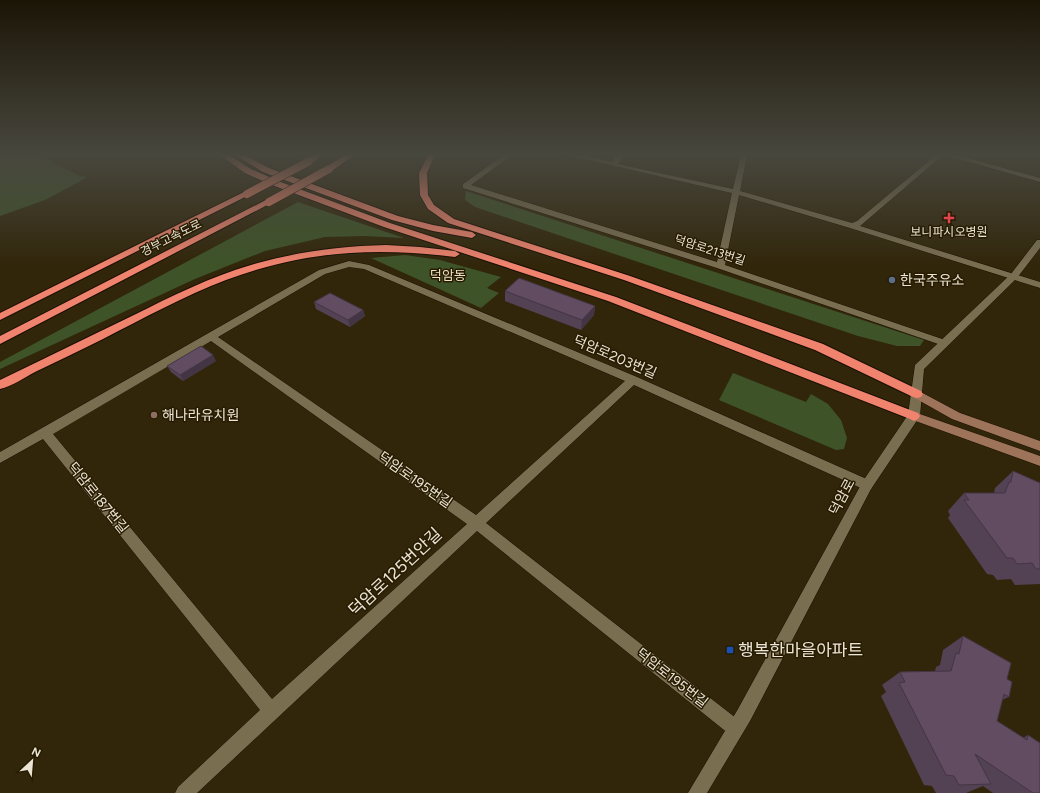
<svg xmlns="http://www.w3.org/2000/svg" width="1040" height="793" viewBox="0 0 1040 793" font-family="Figtree,'Noto Sans KR',sans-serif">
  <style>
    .green { fill: #3e5328 }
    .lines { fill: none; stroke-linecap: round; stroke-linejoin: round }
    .minor-casing { stroke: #190e00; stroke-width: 1 }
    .tertiary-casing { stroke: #190e00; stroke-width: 1 }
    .secondary-casing { stroke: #190e00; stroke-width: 1 }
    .motorway-casing { stroke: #190e00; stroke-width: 2 }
    .minor { fill: #7a6e51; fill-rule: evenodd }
    .tertiary { fill: #7a6e51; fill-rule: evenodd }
    .secondary { fill: #9d745a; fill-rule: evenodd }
    .motorway { fill: #f0836e; fill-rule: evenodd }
    .motorway-bridge-casing { stroke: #190e00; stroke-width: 9; stroke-linecap: butt }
    .motorway-bridge { stroke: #f0836e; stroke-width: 8 }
    .wall { fill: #534154 }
    .shaded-wall { fill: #443545 }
    .building { fill: #614c62; stroke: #443545 }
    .health-dot { fill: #e0444e; stroke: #271c02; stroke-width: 1.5 }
    .service-dot { fill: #5c6f8a; stroke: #271c02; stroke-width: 1.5 }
    .education-dot { fill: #8d6e63; stroke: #271c02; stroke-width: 1.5 }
    .transit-dot { fill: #1a4fb4; stroke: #271c02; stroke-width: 1.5 }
    .labels { text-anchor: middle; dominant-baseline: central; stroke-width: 3; stroke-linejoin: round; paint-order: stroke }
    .far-poi-label { font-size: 12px; fill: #ebe4d4; stroke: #271c02 }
    .far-street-label { font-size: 12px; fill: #ebe4d4; stroke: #271c02 }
    .far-quarter-label { font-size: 13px; fill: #efe1c1; stroke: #271c02 }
    .poi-label { font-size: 14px; fill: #ebe4d4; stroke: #271c02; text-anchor: start }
    .street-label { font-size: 14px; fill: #ebe4d4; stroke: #271c02 }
    .near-street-label { font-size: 17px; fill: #ebe4d4; stroke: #271c02 }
    .near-poi-label { font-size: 17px; fill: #ebe4d4; stroke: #271c02; text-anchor: start }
  </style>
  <rect width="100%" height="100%" fill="#31260a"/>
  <path class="green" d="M 0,155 L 38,155 L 80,176 L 88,177 L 45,200 L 0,216 Z
    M 466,191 L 924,340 L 920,346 L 897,346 L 858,336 L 475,207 L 465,200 Z
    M 298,202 L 404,238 L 364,236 L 325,237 L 265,251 L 195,279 L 0,369 L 0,362 Z
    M 405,255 L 440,260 L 501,277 L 487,288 L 499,293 L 481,308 L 371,258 Z
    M 733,373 L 806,402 L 811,394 L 828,404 L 841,420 L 847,438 L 844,449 L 836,450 L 719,400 Z"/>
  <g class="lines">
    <g class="minor-casing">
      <path id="minor" d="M 504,155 L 512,155 L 471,185 L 717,262 L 732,193 L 567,155 L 581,155 L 612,162 L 617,155 L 624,155 L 618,164 L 733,189 L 741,155 L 747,155 L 740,191 L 852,223 L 857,221 L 936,155 L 943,155 L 860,226 L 1040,282 L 1040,288 L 850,228 L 739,195 L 725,265 L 948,341 L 949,343 L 944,346 L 717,268 L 463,188 L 463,184 Z
        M 945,155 L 957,155 L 1040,178 L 1040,182 Z
        M 349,261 L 369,265 L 637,377 L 871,481 L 873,485 L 871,489 L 867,490 L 863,489 L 634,385 L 486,523 L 741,722 L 744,728 L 741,734 L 735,737 L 729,734 L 477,531 L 197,793 L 175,793 L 178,787 L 260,710 L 43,439 L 0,463 L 0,452 L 319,270 ZM 349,267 L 364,269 L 625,381 L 476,515 L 218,337 L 325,274 ZM 211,341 L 467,524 L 272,699 L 53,434 Z"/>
    </g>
    <g class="tertiary-casing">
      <path id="tertiary" d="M 1037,240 L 1040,240 L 1040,248 L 1017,278 L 924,369 L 920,416 L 871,489 L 750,721 L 707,793 L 688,793 L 738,709 L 863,481 L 908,415 L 915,365 L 1011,274 Z"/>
    </g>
    <g class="secondary-casing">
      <path id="secondary" d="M 917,390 L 960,413 L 1040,441 L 1040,451 L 952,419 L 913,397 L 912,394 L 913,391 Z
        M 914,412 L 1040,456 L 1040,466 L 910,419 L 908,416 L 910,413 Z"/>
    </g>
    <g class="motorway-casing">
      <path id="motorway" d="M 220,155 L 229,155 L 251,169 L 278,181 L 390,223 L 616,297 L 918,413 L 920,416 L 918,419 L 914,421 L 910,419 L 608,301 L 384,227 L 272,185 L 245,173 Z
        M 235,155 L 244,155 L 269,168 L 398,216 L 433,225 L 472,232 L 476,235 L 472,238 L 433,231 L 392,220 L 263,172 Z
        M 313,155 L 322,155 L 311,164 L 305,164 L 305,160 Z
        M 345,155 L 354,155 L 332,171 L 326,171 L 326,167 Z
        M 428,155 L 435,155 L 427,173 L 428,195 L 434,205 L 454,219 L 630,276 L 823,344 L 921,391 L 923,394 L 921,397 L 917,398 L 913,397 L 815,350 L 624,280 L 448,223 L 428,209 L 420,195 L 419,173 Z
        M 244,192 L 247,192 L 251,194 L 0,320 L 0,313 Z
        M 266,200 L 272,200 L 273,202 L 0,344 L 0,336 Z
        M 386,245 L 420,247 L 455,251 L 460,254 L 455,257 C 373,247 304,251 226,280 C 184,296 144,318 103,339 C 81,350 58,361 35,372 C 24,378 12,386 0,389 L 0,380 C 45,358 89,337 134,315 C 172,296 210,277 251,265 C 295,252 340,246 386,245 Z"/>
    </g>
    <use href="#minor" class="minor"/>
    <use href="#tertiary" class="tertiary"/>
    <use href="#secondary" class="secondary"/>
    <use href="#motorway" class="motorway"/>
    <g class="motorway-bridge-casing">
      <path id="motorway-bridge" d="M 247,194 L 308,162
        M 269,202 L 329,169"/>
    </g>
    <use href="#motorway-bridge" class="motorway-bridge"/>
  </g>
  <path class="wall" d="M 505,291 L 595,306 L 594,315 L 581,330 L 505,301 Z
    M 314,302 L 363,310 L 365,316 L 350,327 L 316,309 Z
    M 216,361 L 183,381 L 171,372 L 167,366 Z
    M 1013,471 L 1040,483 L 1040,584 L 1015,585 L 1011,579 L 997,580 L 993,575 L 987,574 L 948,518 L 950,515 L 948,511 L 964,493 L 994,493 L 995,488 Z
    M 963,636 L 1007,679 L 1009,697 L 1002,700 L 997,721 L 1023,738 L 1028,735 L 1040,793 L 993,793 L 983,786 L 966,793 L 936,793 L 932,786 L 924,785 L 881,696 L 886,692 L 882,685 L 900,672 L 935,671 L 936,667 L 940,665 L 943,650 Z"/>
  <path class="shaded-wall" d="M 595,306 L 594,315 L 581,330 L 582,320 Z
    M 363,310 L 365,316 L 350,327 L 348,320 Z
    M 213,355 L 216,361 L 183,381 L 180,375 Z"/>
  <path class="building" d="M 519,278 L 595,306 L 582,320 L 505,291 Z
    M 330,293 L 363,310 L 348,320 L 314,302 Z
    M 201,346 L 213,355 L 180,375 L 167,366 Z
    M 1013,471 L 1040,483 L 1040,569 L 1036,569 L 1032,563 L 1017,564 L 1013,558 L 1007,558 L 964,500 L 969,500 L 964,493 L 1005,493 L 1009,482 L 1011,482 Z
    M 963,636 L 1011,663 L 1007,679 L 1012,682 L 1009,697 L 1004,694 L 997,721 L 1027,740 L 1028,735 L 1040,743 L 1040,793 L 1033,793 L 975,754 L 991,784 L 959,785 L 954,776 L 946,775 L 899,683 L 905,682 L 900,672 L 951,671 L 956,653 L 959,654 Z"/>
  <linearGradient id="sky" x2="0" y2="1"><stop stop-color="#1b1506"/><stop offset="0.58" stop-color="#48473e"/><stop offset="1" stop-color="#48473e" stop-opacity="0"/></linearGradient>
  <rect width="1040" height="266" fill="url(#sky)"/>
  <path class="health-dot" d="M947 212h4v4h4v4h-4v4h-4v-4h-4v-4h4z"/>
  <circle class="service-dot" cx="892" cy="280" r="4"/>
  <circle class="education-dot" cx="154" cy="415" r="4"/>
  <rect class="transit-dot" x="726" y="646" width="8" height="8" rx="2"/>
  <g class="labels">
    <g class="far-poi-label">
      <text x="949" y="232">보니파시오병원</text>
    </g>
    <g class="far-street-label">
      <text transform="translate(171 238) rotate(-27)">경부고속도로</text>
      <text transform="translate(710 250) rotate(18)">덕암로213번길</text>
    </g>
    <g class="far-quarter-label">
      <text x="448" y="275">덕암동</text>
    </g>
    <g class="poi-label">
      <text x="900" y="280">한국주유소</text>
      <text x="162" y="415">해나라유치원</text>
    </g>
    <g class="street-label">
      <text transform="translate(615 357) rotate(23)">덕암로203번길</text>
      <text transform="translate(415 480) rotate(35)">덕암로195번길</text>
      <text transform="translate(842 497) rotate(-62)">덕암로</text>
      <text transform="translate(98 498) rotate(51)">덕암로187번길</text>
      <text transform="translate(672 678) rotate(38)">덕암로195번길</text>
    </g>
    <g class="near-street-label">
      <text transform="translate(395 572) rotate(-43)">덕암로125번안길</text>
    </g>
    <g class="near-poi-label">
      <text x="738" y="650">행복한마을아파트</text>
    </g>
  </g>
  <g transform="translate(32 761) rotate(26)" stroke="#271c02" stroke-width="3" paint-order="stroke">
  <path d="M0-3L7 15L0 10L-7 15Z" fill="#ebe4d4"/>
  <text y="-6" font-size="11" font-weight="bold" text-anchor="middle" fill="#ebe4d4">N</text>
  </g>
</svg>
